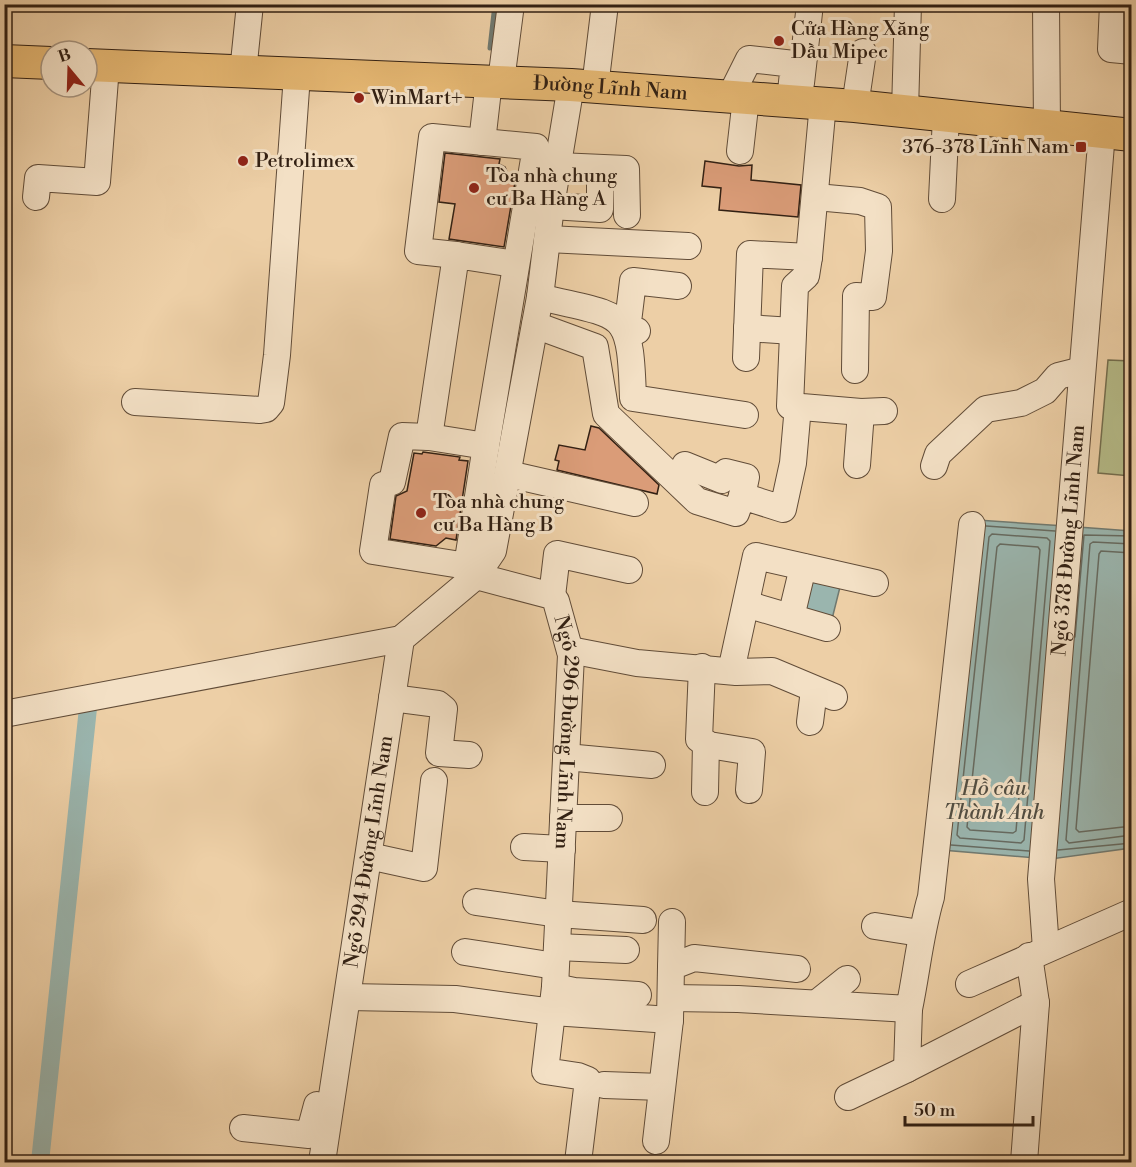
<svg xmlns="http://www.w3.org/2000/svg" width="1136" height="1167" viewBox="0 0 1136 1167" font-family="'Libre Bodoni',serif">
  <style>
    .green { fill: #b5bb88; stroke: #746e4e; stroke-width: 1.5 }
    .water { fill: #9ab5ae; stroke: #707970; stroke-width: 1.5 }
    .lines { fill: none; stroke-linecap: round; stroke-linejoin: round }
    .shore { stroke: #666a60; stroke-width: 1.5 }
    .stream { stroke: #707970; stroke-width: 5 }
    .canal { stroke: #9ab5ae; stroke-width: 18 }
    .building { fill: #da9c78; stroke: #322013; stroke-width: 1.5 }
    .minor-casing { stroke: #614c38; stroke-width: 28 }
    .major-casing { stroke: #322013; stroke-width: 34 }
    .minor { stroke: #f3e0c5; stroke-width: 26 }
    .major { stroke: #e6b873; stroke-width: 32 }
    .poi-dot { fill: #8f2418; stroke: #f3e0c5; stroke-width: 2 }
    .labels { text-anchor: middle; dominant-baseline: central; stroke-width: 6; stroke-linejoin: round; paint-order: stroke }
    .poi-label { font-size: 20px; fill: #322013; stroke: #f3e0c5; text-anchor: start }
    .street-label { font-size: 20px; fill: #322013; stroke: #f3e0c5 }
    .water-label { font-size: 21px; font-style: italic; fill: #514d42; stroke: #f3e0c5 }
  </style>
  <rect width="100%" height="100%" fill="#edcfa6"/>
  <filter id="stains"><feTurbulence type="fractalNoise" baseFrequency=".00333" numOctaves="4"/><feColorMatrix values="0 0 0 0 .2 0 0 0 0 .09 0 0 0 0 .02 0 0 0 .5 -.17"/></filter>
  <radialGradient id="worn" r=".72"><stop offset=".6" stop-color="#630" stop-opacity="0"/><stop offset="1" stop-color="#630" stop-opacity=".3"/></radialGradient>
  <path class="green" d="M 1108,360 L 1131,361 L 1131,476 L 1098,473 Z"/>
  <path class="water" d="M 977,520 L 1065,526 L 1036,858 L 942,850 Z
    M 1078,527 L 1131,531 L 1131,848 L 1051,859 Z
    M 803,574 L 841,583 L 830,627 L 794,617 Z"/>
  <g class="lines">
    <path class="shore" d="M 986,526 L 1055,531
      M 992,534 L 1047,538 L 1050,541 L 1024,840 L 1021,843 L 960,838 L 957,835 L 989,537 Z
      M 1000,544 L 1038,547 L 1040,550 L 1016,831 L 1013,833 L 970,830 L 967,827 L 997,547 Z
      M 1132,544 L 1093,542 L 1090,544 L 1066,840 L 1069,843 L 1132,835
      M 1132,553 L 1101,551 L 1099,554 L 1076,829 L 1079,832 L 1132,826
      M 1075,637 L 1084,535 L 1132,536
      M 951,845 L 1029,851
      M 1058,850 L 1132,843"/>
    <path class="stream" d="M 490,48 L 495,4"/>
    <path class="canal" d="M 40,1162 L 88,708"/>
  </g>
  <path class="building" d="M 445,153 L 500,159 L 499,164 L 505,167 L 509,176 L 516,176 L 504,247 L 449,239 L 455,204 L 439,202 Z
    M 705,161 L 739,166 L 752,165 L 751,180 L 801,185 L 798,217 L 719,210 L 721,188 L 702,186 Z
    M 591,426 L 599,428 L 659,485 L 657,494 L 557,470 L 559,461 L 555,460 L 559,445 L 585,450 Z
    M 423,452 L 460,457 L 459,460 L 468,461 L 456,540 L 446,538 L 436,546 L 390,539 L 396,496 L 407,491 L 414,453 L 422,454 Z"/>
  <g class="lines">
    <g class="minor-casing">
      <g id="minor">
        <path d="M 1046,4 L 1047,127"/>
        <path d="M 1113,4 L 1111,49 L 1132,51"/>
        <path d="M 243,72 L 250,4"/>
        <path d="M 501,81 L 511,4"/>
        <path d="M 801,83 L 810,4"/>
        <path d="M 595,87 L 605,4"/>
        <path d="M 730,97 L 749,59 L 794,64 L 790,100"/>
        <path d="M 823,103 L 809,257 L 806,276 L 795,286 L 790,406 L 861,412 L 884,411"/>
        <path d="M 855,106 L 863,52"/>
        <path d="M 905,111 L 908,4"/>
        <path d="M 482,142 L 489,81"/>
        <path d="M 740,151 L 746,98"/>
        <path d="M 558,166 L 626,169 L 627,215"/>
        <path d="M 36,197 L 38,178 L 97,182 L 106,66"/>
        <path d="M 816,197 L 860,201 L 878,207 L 879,251 L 873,297 L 856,296 L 855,370"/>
        <path d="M 942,199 L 946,117"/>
        <path d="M 551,206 L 600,209 L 600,178"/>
        <path d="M 548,239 L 688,246"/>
        <path d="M 456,255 L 418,251 L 432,137 L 536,147 L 486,446"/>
        <path d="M 540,297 C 625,318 630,306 633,398 L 745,415"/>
        <path d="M 535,325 L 595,347 L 606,414 L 697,501 L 736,513 L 742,496 L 783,509 L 793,463 L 798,406"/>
        <path d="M 747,328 L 793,331"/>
        <path d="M 637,331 L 627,330 L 633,281 L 678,286"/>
        <path d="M 746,358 L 750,254 L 809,257"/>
        <path d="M 135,402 L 260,410 L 266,409 L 271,403 L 277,355 L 297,75"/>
        <path d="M 402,436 L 429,437 L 486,446 L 467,566 L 373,551 L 383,485 L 392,482 Z"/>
        <path d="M 429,437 L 456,255 L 515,264"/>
        <path d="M 685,465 L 722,480 L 726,472 L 746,477 L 742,496"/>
        <path d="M 857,465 L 861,412"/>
        <path d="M 934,466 L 938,454 L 986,409 L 1021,403 L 1045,391 L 1058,376 L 1082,370"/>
        <path d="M 508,474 L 635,503"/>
        <path id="s1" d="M 476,576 L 552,596 L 556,601 L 571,655 L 555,987 L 545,1071 L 578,1076 L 588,1080 L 578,1162"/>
        <path d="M 552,596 L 557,554 L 629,570"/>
        <path d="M 746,604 L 827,628"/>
        <path d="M 791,617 L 803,567"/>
        <path d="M 570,650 L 637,663 L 736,672 L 772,671 L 834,697"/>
        <path d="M 702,667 L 699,739 L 709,745 L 752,752 L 749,790"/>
        <path d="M 731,671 L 756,556 L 875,583"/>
        <path d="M 392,698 L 438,704 L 444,709 L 439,753 L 469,755"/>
        <path d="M 4,714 L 401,639"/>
        <path d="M 810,722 L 814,690"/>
        <path d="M 566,757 L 652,765"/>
        <path d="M 705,792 L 706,743"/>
        <path d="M 563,818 L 609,818"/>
        <path d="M 524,847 L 562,849"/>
        <path d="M 369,856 L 424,868 L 434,781"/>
        <path d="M 476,902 L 558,914 L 643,920"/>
        <path d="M 875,926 L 920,933"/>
        <path d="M 557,947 L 626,950"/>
        <path id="s2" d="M 1046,949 L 1041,879 L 1102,132"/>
        <path d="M 465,952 L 555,966"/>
        <path d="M 671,967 L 672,922"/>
        <path d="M 969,984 L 1132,912"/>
        <path d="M 555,987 L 574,991 L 638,995"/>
        <path d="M 348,997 L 455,999 L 553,1012 L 670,1020"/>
        <path d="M 671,998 L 738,999 L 909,1009 C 917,971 920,934 931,897 L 972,525"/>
        <path d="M 817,1003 L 847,979"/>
        <path d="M 909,1009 L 907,1069 L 1036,1003"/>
        <path d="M 604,1085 L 662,1087"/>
        <path d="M 848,1097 L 907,1069"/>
        <path d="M 243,1128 L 309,1135 L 317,1105"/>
        <path d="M 656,1141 L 670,1020 L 671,967 L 694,958 L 797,969"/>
        <path id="s3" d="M 322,1162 L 401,639 L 476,576 L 493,551 L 540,297 L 551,206 L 571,85"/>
        <path d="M 1024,1162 L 1036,1003 L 1029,956"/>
      </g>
    </g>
    <g class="major-casing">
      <g id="major">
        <path d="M 4,61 L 51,63"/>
        <path id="s4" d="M 87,65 L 571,85 L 855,106 L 1132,135"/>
      </g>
    </g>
    <use href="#minor" class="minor"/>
    <use href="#major" class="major"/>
  </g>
  <g class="poi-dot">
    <circle cx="779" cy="41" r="6"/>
    <circle cx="359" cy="98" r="6"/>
    <rect x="1075" y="141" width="12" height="12" rx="3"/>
    <circle cx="243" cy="161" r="6"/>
    <circle cx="474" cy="188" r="6"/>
    <circle cx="421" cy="513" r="6"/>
  </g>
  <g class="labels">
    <g class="poi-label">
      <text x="791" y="29">Cửa Hàng Xăng<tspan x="791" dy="23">Dầu Mipec</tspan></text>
      <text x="371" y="98">WinMart+</text>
      <text x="1069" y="147" text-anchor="end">376-378 Lĩnh Nam</text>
      <text x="255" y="161">Petrolimex</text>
      <text x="486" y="176">Tòa nhà chung<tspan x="486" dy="23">cư Ba Hàng A</tspan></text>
      <text x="433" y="502">Tòa nhà chung<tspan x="433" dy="23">cư Ba Hàng B</tspan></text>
    </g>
    <g class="street-label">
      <text stroke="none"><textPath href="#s4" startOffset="524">Đường Lĩnh Nam</textPath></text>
      <text stroke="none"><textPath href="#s2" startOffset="410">Ngõ 378 Đường Lĩnh Nam</textPath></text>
      <text stroke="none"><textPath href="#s1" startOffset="218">Ngõ 296 Đường Lĩnh Nam</textPath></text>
      <text stroke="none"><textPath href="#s3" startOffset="314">Ngõ 294 Đường Lĩnh Nam</textPath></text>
    </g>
    <g class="water-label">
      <text x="994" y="789">Hồ câu<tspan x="994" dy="24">Thành Anh</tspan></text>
    </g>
  </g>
  <rect width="1136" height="1167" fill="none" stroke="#edcfa6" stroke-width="24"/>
  <rect x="6" y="6" width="1124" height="1155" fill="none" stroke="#322013" stroke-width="3"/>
  <rect x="12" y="12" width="1112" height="1143" fill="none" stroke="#322013" stroke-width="1.5"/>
  <g transform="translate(69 69) rotate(341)"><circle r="28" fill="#f3e0c5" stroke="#a6937e" stroke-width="1.5"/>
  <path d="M0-4.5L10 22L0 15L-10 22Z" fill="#8f2418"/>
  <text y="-9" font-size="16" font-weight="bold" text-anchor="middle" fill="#322013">B</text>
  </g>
  <path d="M905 1116v9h128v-9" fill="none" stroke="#322013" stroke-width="3"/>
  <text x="914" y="1116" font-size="18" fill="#322013" stroke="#f3e0c5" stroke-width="4.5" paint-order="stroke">50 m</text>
  <rect width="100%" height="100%" filter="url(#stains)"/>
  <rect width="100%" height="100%" fill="url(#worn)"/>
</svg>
